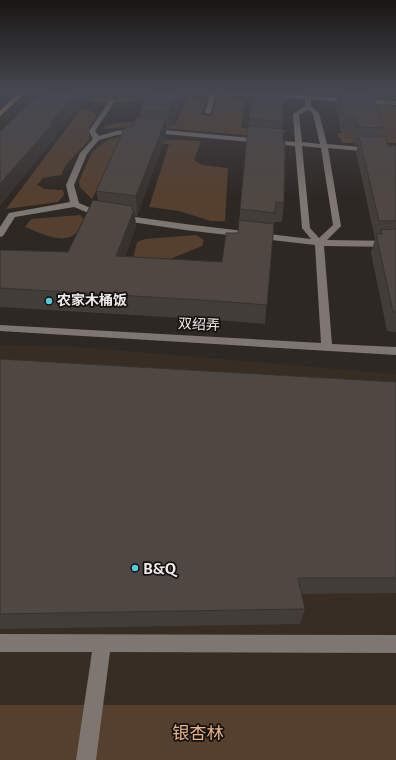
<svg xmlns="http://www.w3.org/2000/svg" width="396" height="760" viewBox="0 0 396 760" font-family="'Alegreya Sans','Noto Sans SC',sans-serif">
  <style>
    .built { fill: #382d24 }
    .green { fill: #553f2e }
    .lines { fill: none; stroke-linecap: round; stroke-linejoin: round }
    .minor { fill: #7e7771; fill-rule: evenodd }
    .major { fill: #b98b65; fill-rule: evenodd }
    .wall { fill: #433d39 }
    .shaded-wall { fill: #37322e }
    .building { fill: #4e4742; stroke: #37322e }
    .poi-dot { fill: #53cbdb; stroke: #14110f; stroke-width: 1.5 }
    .labels { text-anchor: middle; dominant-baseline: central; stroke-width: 3.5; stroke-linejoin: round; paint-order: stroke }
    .poi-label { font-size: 14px; font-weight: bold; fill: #efebe8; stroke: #14110f; text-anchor: start }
    .street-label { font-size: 14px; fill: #efebe8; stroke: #14110f }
    .near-poi-label { font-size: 17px; font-weight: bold; fill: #efebe8; stroke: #14110f; text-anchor: start }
    .near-park-label { font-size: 17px; fill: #efb588; stroke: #14110f }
  </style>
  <rect width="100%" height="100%" fill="#2e2824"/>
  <path class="built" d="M 0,345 L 77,347 L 396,374 L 396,705 L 0,705 Z"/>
  <path class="green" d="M 97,91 L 146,91 L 150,94 C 127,106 113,102 88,102 Z
    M 238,91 L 396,91 L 396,99 Z
    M 217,97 L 239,98 L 245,101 L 241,128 L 286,130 L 284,134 L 275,136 L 256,136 L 138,126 L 105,129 L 104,126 C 128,119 150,123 175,125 L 187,99 L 206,100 L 201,115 L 212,116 Z
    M 383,105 L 396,107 L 396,143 L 342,143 L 337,133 L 348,133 L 357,106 Z
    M 81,109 L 92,111 L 97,116 L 89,127 L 89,140 L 66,165 L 61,175 L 43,178 L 37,185 L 45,189 L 63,190 L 64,195 L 58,202 L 6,209 Z
    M 119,137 L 201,141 L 194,160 L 202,165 L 228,168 L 225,221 L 211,221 L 179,211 L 149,207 L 169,144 L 120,143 L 92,199 L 80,187 L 79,181 L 92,152 L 107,140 Z
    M 80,215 L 84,219 C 81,223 79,229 76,233 C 63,246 39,232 25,227 L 31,219 Z
    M 196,235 L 204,240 L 202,246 L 165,261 L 133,259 L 137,242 L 145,239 Z
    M 0,705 L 396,705 L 396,760 L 0,760 Z"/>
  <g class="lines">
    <path class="minor" d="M 190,91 L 226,91 L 396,101 L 396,105 L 311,100 L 311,106 L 319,113 L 327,144 L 361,147 L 396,146 L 396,150 L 361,151 L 328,148 L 341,226 L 327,240 L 396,241 L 396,247 L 324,246 L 332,344 L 396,347 L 396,355 L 0,331 L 0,325 L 321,343 L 315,245 L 185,230 L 98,217 L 74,207 L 15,217 L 3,236 L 0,237 L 0,227 L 9,213 L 70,202 L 66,185 L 80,153 L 93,139 L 89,131 L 110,100 L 115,101 L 95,131 L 99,136 L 116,131 L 143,128 L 295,142 L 293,114 L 305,106 L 305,99 L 215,94 L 211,112 L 208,114 L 205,112 L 210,94 ZM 308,110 L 313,114 L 320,144 L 302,142 L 299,115 ZM 143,132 L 295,146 L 302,228 L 311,239 L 185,224 L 100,212 L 79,203 L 74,185 L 87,154 L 99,140 L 117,135 ZM 302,146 L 321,148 L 333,225 L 319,238 L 310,228 Z
      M 0,634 L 396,635 L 396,653 L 110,652 L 96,760 L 76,760 L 92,652 L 0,652 Z"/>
    <path class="major" d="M 20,91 L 27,91 L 0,116 L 0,111 Z"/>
  </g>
  <path class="wall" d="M 148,91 L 183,91 L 183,99 L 169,129 L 166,129 L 166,136 L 137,216 L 135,215 L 136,227 L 125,257 L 222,262 L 238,233 L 249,119 L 283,122 L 282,129 L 284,203 L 282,222 L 274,222 L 265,324 L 217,320 L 0,307 L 0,250 L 68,252 L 98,201 L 96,191 L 132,127 L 140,117 L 140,110 Z
    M 338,91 L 371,91 L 383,128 L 381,136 L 388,146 L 396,146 L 396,332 L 387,331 L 371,253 L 375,239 L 356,152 L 358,145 L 355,145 L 352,134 L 341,133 L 336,104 Z
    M 0,359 L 396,382 L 396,593 L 301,594 L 305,609 L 300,624 L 0,629 Z"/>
  <path class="shaded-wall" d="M 78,91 L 91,91 L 91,92 L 56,134 L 56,137 L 0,206 L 0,184 L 51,122 Z
    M 179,91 L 183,91 L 183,99 L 169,129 L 168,112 Z
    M 166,119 L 166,136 L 137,216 L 136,196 Z
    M 133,206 L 133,212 L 134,210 L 136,227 L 118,275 L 116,256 Z"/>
  <path class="building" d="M 45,91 L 78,91 L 51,122 L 54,122 L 0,184 L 0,132 L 31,101 L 35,101 Z
    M 148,91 L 179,91 L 168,112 L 140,110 Z
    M 253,91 L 283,91 L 283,122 L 249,119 Z
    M 339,91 L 371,91 L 383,128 L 358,127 L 356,117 L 344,116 Z
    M 137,117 L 166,119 L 136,196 L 96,191 L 125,127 L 132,127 Z
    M 248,126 L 283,129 L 283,141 L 285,141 L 284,203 L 276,202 L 275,213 L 240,209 Z
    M 359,136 L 385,136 L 388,146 L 396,146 L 396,221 L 379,221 Z
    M 93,200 L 133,206 L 132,209 L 134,210 L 116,256 L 222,262 L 226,233 L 238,233 L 239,220 L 274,224 L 267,305 L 217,301 L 0,288 L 0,250 L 68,252 Z
    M 396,229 L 396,312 L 393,312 L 376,234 L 382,234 L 381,230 Z
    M 0,359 L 396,382 L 396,578 L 298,578 L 305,609 L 0,614 Z"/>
  <linearGradient id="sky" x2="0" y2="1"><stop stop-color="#191614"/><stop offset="0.46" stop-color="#464850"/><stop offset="1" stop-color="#464850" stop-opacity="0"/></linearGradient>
  <rect width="396" height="198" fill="url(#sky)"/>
  <g class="poi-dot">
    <circle cx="49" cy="301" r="4"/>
    <circle cx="135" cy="568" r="4"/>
  </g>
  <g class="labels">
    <g class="poi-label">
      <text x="57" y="301">农家木桶饭</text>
    </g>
    <g class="street-label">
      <text transform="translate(199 325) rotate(3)">双绍弄</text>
    </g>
    <g class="near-poi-label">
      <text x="143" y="568">B&amp;Q</text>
    </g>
    <g class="near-park-label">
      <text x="198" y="733">银杏林</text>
    </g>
  </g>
</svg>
